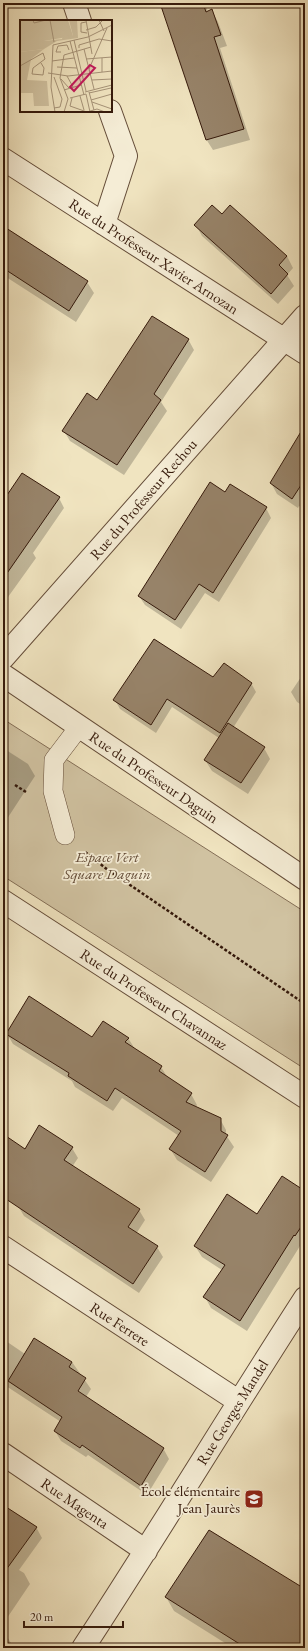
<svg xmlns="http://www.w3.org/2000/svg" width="308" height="1651" viewBox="0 0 308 1651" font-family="'EB Garamond',serif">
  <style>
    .green { fill: #d0c2a1; stroke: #836e56 }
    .shadow { fill: #0003 }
    .building { fill: #978369; stroke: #361a0b }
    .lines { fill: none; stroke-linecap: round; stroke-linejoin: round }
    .lane-casing { stroke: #644c38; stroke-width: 20 }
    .street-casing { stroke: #644c38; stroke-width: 24 }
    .path { stroke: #361a0b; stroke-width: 2.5; stroke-dasharray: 3 2; stroke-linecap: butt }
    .lane { stroke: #f5edd6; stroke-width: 19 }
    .street { stroke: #f5edd6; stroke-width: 22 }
    .labels { text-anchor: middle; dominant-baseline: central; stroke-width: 3.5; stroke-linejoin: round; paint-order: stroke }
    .street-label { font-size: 15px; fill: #361a0b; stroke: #f5edd6 }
    .park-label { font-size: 15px; font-style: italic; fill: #644c38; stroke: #f5edd6 }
    .poi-label { font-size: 15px; fill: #361a0b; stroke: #f5edd6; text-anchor: end }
    .inset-road { fill: none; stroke: #a69378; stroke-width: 1 }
    .view { fill: #c2185b; fill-opacity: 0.15; stroke: #c2185b; stroke-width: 2 }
    .inset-edge { fill: none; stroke: #361a0b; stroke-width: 2 }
  </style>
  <rect width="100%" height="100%" fill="#f0e4c0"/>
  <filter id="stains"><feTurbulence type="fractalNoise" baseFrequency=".005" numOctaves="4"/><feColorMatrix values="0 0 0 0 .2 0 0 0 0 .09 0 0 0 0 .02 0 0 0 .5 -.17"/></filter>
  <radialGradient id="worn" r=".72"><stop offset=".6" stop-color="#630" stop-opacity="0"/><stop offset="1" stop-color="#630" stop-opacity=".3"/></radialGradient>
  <path class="green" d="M 3,719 L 305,912 L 305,1069 L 3,876 Z"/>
  <path class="shadow" d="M 161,3 L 205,3 L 208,12 L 212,11 L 218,22 L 227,46 L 220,48 L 250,140 L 213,150 L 206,139 Z
    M 222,215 L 287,256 L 293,268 L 287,275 L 294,286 L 278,304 L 202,236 L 196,225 Z
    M 3,228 L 87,282 L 94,293 L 76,322 L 3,275 Z
    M 188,339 L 194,350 L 161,402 L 167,411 L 124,475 L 70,441 L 64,431 L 97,401 Z
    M 305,431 L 305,510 L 299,506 L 298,508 L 277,494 L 271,483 Z
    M 225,493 L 266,508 L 271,518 L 219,602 L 205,593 L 181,629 L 145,605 L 139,596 Z
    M 59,498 L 64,508 L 33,553 L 36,558 L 3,604 L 3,503 Z
    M 305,671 L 305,707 L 297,702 L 291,692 Z
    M 213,678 L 251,683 L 256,692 L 233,728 L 264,748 L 270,759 L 248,794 L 212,771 L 205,760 L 219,738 L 172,707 L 156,733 L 120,709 L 115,700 Z
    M 3,748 L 28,764 L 35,776 L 3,825 Z
    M 7,1034 L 92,1039 L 128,1038 L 135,1049 L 161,1067 L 168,1078 L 191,1094 L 197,1105 L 195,1108 L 220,1119 L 226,1130 L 226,1135 L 234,1147 L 211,1182 L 177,1160 L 171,1150 L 179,1136 L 122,1098 L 113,1111 L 75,1087 L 72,1081 L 13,1044 Z
    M 3,1136 L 25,1150 L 72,1148 L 78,1158 L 72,1167 L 139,1210 L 145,1220 L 136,1234 L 157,1247 L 163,1257 L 139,1293 L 24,1216 L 18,1206 L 3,1191 Z
    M 305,1192 L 305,1242 L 302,1247 L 300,1246 L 247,1331 L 211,1308 L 205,1297 L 222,1270 L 202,1257 L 195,1246 Z
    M 3,1339 L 25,1354 L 72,1362 L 91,1389 L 86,1397 L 163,1448 L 169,1459 L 147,1495 L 88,1455 L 86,1457 L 61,1441 L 55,1431 L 61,1422 L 3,1384 Z
    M 3,1506 L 36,1527 L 42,1538 L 19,1570 L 24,1573 L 30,1584 L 3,1624 Z
    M 305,1591 L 305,1648 L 233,1648 L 174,1611 L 166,1597 Z
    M 3,1633 L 6,1635 L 14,1648 L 3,1648 Z"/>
  <path class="building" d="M 160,3 L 203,3 L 206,12 L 212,9 L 221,35 L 214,37 L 244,129 L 206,140 Z
    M 212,205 L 222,214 L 230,205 L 287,256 L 279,265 L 288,274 L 271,294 L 194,225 Z
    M 3,226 L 88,281 L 69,311 L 3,268 Z
    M 152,316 L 189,339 L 154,394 L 161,400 L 117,465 L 62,431 L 87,393 L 97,400 Z
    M 305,425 L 305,479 L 292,499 L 270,483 Z
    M 22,473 L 60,497 L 3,579 L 3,501 Z
    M 210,482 L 225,492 L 230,484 L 267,507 L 213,593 L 199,584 L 175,620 L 138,596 Z
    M 154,639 L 213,677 L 224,663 L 252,683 L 220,733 L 167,699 L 151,725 L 113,700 Z
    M 228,723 L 265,747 L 241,783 L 204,760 Z
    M 29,996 L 92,1037 L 103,1021 L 129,1038 L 125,1042 L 162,1066 L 159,1071 L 192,1093 L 186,1102 L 221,1118 L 221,1131 L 228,1135 L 205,1172 L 169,1149 L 181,1131 L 115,1088 L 107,1101 L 68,1076 L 69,1073 L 6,1034 Z
    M 39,1125 L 73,1147 L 64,1160 L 140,1209 L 128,1227 L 158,1246 L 133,1284 L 3,1197 L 3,1134 L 25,1149 Z
    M 282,1176 L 305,1191 L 305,1221 L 295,1236 L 294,1235 L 240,1321 L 203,1297 L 225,1265 L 194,1246 L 227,1194 L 257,1214 Z
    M 34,1338 L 72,1362 L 69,1367 L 86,1378 L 78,1391 L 164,1448 L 141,1486 L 82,1445 L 80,1448 L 54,1431 L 62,1417 L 8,1381 Z
    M 3,1505 L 37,1527 L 3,1574 Z
    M 209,1530 L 305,1589 L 305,1648 L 246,1648 L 165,1597 Z"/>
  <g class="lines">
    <g class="lane-casing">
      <path id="lane" d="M 65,835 L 53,791 L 54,760 L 79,727"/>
    </g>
    <g class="street-casing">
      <path id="street" d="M 74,3 L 80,21
        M 3,159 L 305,353
        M 104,224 L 126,156 L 110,111
        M 3,658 L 305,316
        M 3,675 L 305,879
        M 3,901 L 305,1097
        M 3,1247 L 238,1401
        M 3,1454 L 146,1551
        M 83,1648 C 159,1532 230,1414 305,1298"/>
    </g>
    <path class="path" d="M 15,785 L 26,792
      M 85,852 L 108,870 L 305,1004"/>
    <use href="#lane" class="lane"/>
    <use href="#street" class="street"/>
  </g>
  <defs>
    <g id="school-square" transform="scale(1)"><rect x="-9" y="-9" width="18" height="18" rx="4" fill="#8f2418" stroke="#f5edd6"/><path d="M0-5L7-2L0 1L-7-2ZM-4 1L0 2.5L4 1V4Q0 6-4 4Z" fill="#fff"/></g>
  </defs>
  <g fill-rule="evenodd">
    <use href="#school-square" x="254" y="1499"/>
  </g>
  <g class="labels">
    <g class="street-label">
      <text transform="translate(154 256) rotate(33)">Rue du Professeur Xavier Arnozan</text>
      <text transform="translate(143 499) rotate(-49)">Rue du Professeur Rechou</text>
      <text transform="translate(154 777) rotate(34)">Rue du Professeur Daguin</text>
      <text transform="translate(154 999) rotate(33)">Rue du Professeur Chavannaz</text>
      <text transform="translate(120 1324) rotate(33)">Rue Ferrere</text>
      <text transform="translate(232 1412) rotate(-58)">Rue Georges Mandel</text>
      <text transform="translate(75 1503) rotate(34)">Rue Magenta</text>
    </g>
    <g class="park-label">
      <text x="107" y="856">Espace Vert<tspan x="107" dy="17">Square Daguin</tspan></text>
    </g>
    <g class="poi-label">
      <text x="240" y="1490">École élémentaire<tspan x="240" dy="17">Jean Jaurès</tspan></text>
    </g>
  </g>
  <g transform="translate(20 20)">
    <rect width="92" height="92" fill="#f0e4c0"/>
    <path d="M 0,0 L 48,0 L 53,16 L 24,21 L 24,29 L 0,32 Z" fill="#d0c2a1"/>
    <path d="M 49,0 L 57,0 L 58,18 L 37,21 L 24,29 L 24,21 L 42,19 L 43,15 L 53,16 ZM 24,29 L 11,39 L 7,60 L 27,61 L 29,86 L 14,86 L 13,73 L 0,73 L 0,32 Z" fill="#d0c2a1"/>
    <path class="inset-road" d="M 13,0 L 14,3 L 26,0M 30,0 L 34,22M 66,0 L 72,34M 79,0 L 84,11M 66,2 L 61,3 L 61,12 L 67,13M 66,10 L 76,7 L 83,0M 54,20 L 66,71M 50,21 L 64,75M 59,28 L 59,25 L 79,19 L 92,21M 64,29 L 74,69M 41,32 L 36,32 L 38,26 L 47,25 L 49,30M 82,38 L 82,52M 66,39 L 92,37M 32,41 L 54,38M 0,46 L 23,33 L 25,39 L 13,48 L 12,54 L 23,55 L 24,48 L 21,43M 37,47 L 57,48M 69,49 L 87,8M 28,53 L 48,56 L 92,51M 47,56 L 53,67M 34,57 L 42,79 L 40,87 L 34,88M 41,59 L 49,68M 72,60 L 92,59M 44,70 L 61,65M 65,72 L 92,65M 69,72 L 74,90M 69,73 L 91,68M 60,76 L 64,90M 50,78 L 66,74 L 70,92M 52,78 L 50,86 L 67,92 L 77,89 L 85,92M 48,79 L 40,58 L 44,35 L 71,27M 71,80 L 92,74M 72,82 L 92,89M 35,92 L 31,67 L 33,25 L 68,17 L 92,5M 44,92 L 48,79"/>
    <path class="view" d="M 70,45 L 75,48 L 54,71 L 50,67 Z"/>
    <rect width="92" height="92" class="inset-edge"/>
  </g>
  <rect width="308" height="1651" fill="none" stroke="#f0e4c0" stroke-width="16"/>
  <rect x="4" y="4" width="300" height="1643" fill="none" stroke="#361a0b" stroke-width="2"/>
  <rect x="8" y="8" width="292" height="1635" fill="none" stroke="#361a0b"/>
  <path d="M24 1621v6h99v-6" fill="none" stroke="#361a0b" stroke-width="2"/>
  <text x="30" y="1621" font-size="12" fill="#361a0b" stroke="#f5edd6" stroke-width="3" paint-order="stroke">20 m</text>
  <rect width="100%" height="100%" filter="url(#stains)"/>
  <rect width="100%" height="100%" fill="url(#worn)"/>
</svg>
